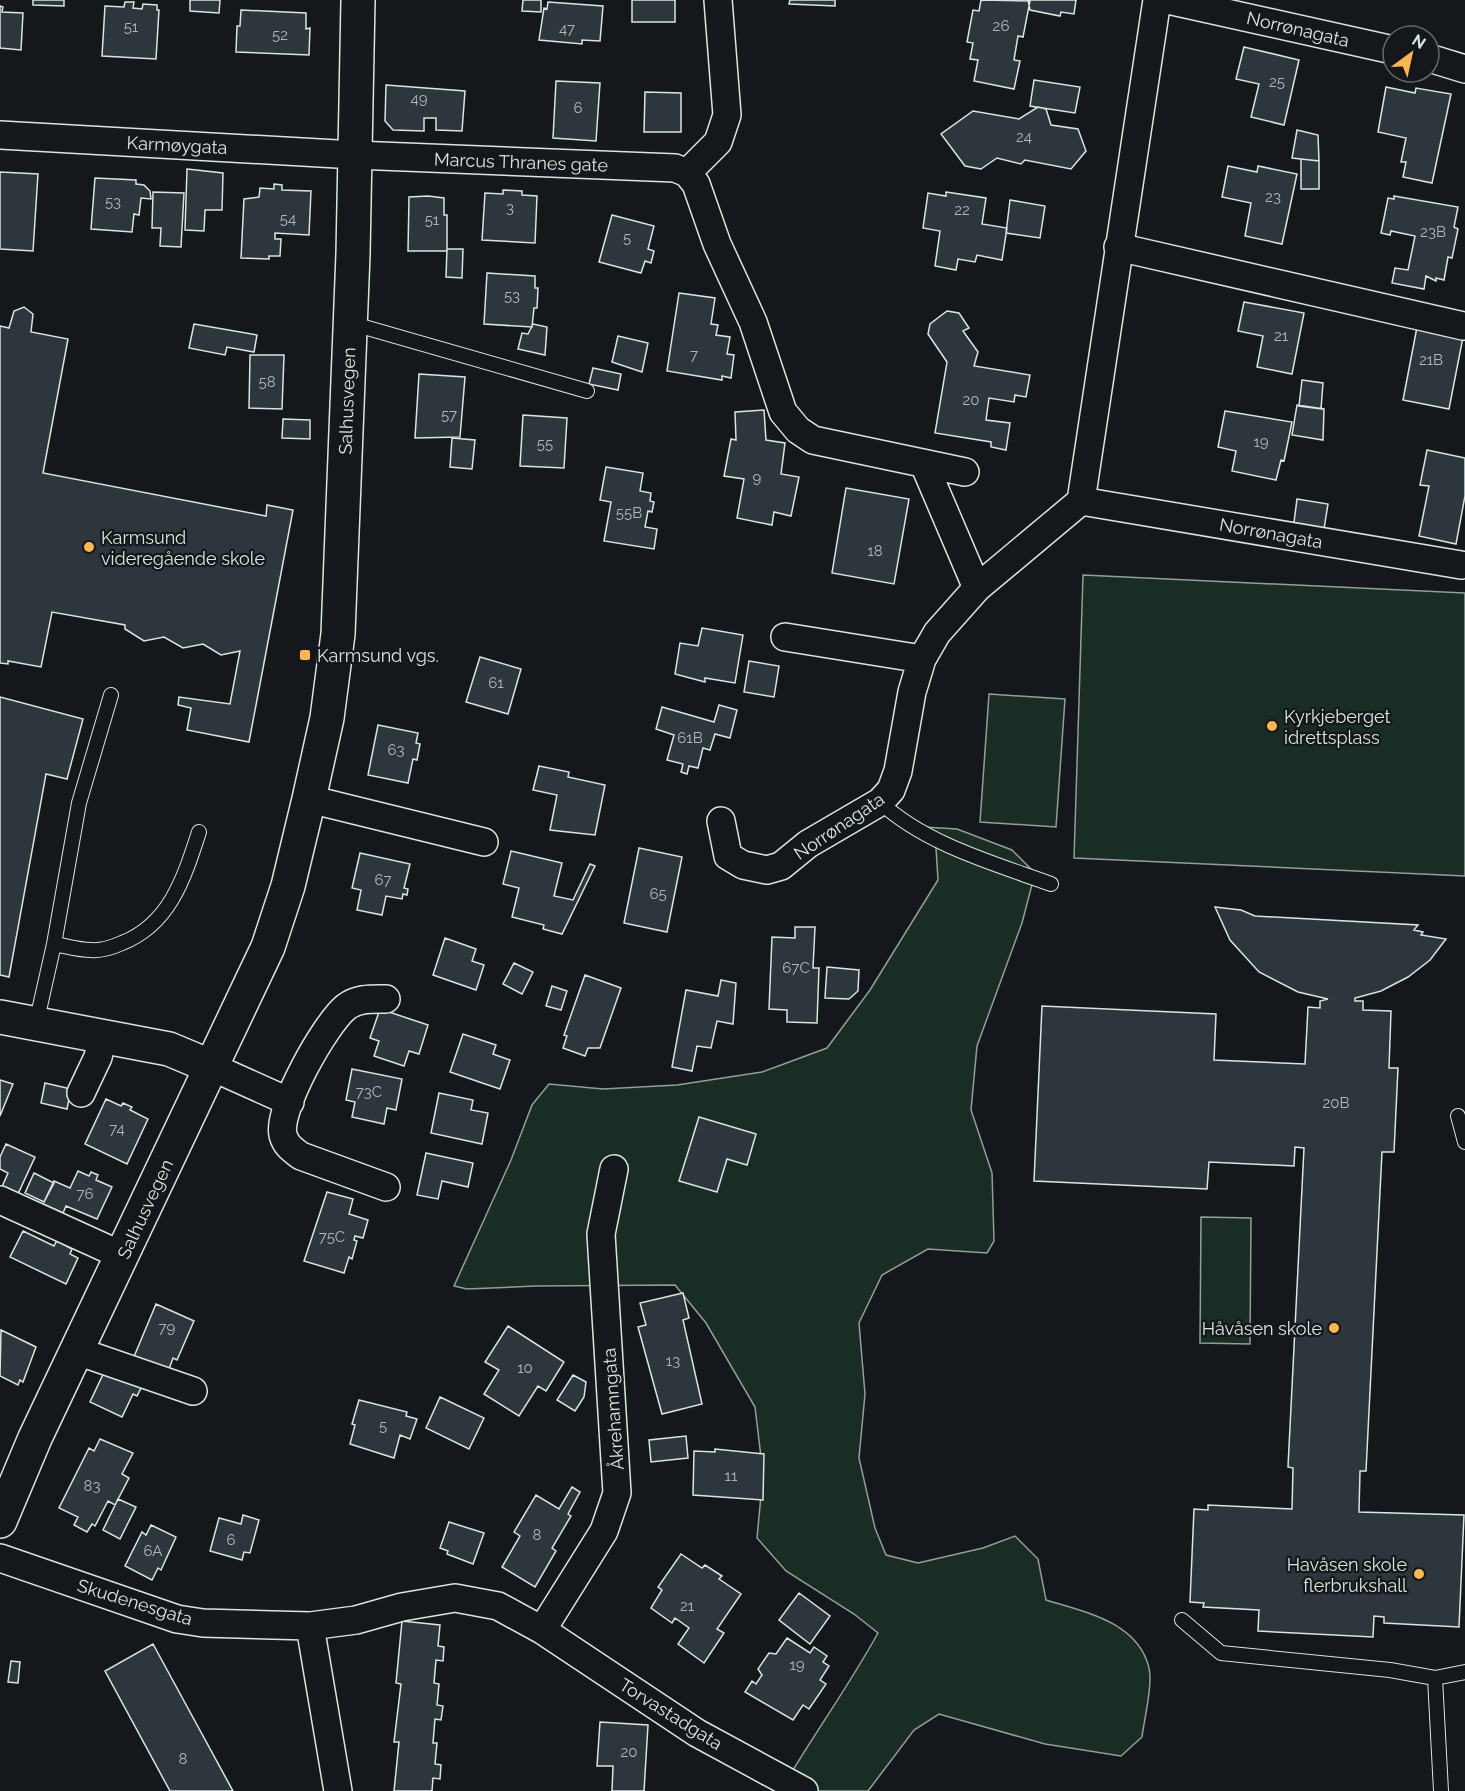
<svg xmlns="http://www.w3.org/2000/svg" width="1465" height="1791" viewBox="0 0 1465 1791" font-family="Raleway,sans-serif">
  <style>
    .green { fill: #1a2d24; stroke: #939e99; stroke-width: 1.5 }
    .building { fill: #2c363c; stroke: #d8e6dc; stroke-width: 1.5 }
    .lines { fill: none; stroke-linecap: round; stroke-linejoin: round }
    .lane-casing { stroke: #d8e6dc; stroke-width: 16 }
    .street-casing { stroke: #d8e6dc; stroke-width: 30 }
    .secondary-casing { stroke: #d8e6dc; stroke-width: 36 }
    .lane { stroke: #14181c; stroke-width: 14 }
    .street { stroke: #14181c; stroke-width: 27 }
    .secondary { stroke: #14181c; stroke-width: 33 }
    .poi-dot { fill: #ffb74d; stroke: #14181c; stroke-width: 2 }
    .labels { text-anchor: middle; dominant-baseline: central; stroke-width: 4.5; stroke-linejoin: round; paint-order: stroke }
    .number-label { font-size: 15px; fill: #adbab4 }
    .street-label { font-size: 18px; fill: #d8e6dc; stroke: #14181c }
    .poi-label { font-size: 18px; fill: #d8e6dc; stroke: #14181c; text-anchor: start }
  </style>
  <rect width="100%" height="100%" fill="#14181c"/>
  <path class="green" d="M 1083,575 L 1465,593 L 1465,876 L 1074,858 Z
    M 989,694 L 1065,699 L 1056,827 L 980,822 Z
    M 907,826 L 957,829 L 1012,850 L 1035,873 L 1022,923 L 977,1046 L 971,1110 L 992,1173 L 994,1241 L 987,1253 L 928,1249 L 882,1275 L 859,1323 L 865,1394 L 859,1458 L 875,1528 L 886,1555 L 918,1563 L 983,1548 L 1015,1536 L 1038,1559 L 1046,1600 C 1085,1612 1138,1622 1149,1668 C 1153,1684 1144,1720 1142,1737 L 1121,1756 L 1045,1744 L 939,1714 L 914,1730 L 868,1791 L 799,1791 L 790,1775 C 819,1727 851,1682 878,1633 L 854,1614 L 786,1571 L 757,1538 L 763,1474 L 755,1407 L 706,1323 L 675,1285 L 536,1286 L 467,1289 L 454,1286 L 511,1160 L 532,1105 L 549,1084 L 603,1089 L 677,1085 L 762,1072 L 827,1048 L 870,990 L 938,880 L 936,848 Z
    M 1201,1217 L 1251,1218 L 1250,1344 L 1200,1343 Z"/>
  <path class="building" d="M 33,0 L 64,0 L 64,6 L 33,5 Z
    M 190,0 L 220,0 L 219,13 L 190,11 Z
    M 523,0 L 541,0 L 541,12 L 522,11 Z
    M 632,0 L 675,0 L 675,22 L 632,22 Z
    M 790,0 L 835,0 L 835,6 L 789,4 Z
    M 981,0 L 1030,1 L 1023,37 L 1018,36 L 1014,60 L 1020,61 L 1014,89 L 974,81 L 978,60 L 970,59 L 973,43 L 967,42 L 973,10 L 979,11 Z
    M 1028,0 L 1076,0 L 1074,14 L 1061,12 L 1060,16 L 1030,10 Z
    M 125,2 L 134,2 L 133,8 L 142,9 L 143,4 L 157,5 L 157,10 L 159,10 L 156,59 L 102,56 L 105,6 L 124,7 Z
    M 548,2 L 603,6 L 600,41 L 582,40 L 582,44 L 539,40 L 544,8 L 547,9 Z
    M 0,6 L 3,7 L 2,12 L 23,13 L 21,50 L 0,48 Z
    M 241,10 L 306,13 L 306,29 L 310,28 L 309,55 L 236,52 L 237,26 L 240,26 Z
    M 1244,47 L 1299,60 L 1284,125 L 1251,117 L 1259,84 L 1236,79 Z
    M 1034,80 L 1080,87 L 1075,113 L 1030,106 Z
    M 556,81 L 600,83 L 596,141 L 553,138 Z
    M 386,85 L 465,91 L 462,131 L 436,130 L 436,118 L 424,118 L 424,131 L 393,130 L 385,121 Z
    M 1386,87 L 1415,93 L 1416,88 L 1451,94 L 1432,183 L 1403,177 L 1406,162 L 1401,162 L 1406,138 L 1378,132 Z
    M 645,92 L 681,93 L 681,132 L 644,132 Z
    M 1038,107 L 1046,109 L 1051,125 L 1078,129 L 1086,151 L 1071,169 L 1025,160 L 1021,164 L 997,158 L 981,169 L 965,166 L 941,134 L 973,111 L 1019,119 Z
    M 1297,130 L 1318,135 L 1319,161 L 1292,158 Z
    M 1301,159 L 1319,161 L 1319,189 L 1301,189 Z
    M 1228,166 L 1257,172 L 1258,166 L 1297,174 L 1282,244 L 1245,236 L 1251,203 L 1222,197 Z
    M 187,169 L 223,173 L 222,210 L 205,210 L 204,231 L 185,230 Z
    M 0,172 L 38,174 L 33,251 L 0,249 Z
    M 95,178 L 136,180 L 136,184 L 144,185 L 150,191 L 151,199 L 141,198 L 139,215 L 134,214 L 132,232 L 91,229 Z
    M 274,184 L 282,185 L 282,190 L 311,191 L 309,235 L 275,233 L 275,239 L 281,239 L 280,256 L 269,256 L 269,259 L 241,258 L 244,199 L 259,197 L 260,188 L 274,189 Z
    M 503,190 L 522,191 L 522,195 L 537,196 L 535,243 L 482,240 L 485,193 L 503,194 Z
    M 153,192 L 184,193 L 181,247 L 160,246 L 161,228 L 152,228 Z
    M 946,192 L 986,198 L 982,224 L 1007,228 L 1002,260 L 977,255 L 975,262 L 958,259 L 956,270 L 935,266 L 940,231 L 923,228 L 928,193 L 946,196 Z
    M 428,196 L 444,198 L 444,215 L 447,215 L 447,251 L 408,251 L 409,197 Z
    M 1394,196 L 1458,207 L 1454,227 L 1458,229 L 1452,258 L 1448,257 L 1444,280 L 1436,278 L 1436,281 L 1426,276 L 1424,289 L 1392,283 L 1395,268 L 1408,270 L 1415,236 L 1391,231 L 1390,235 L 1381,233 L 1388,198 L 1394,199 Z
    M 1010,200 L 1045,206 L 1040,238 L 1006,233 Z
    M 612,215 L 654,226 L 648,249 L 654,251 L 651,263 L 645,261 L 641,273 L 599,262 Z
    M 447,249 L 463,249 L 462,278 L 446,277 Z
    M 487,273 L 535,276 L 535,288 L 538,288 L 537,308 L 534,308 L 532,327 L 484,324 Z
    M 679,293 L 715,298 L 711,324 L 718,325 L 716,335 L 730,337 L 727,354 L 734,355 L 731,378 L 722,376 L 722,380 L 667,371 Z
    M 1244,302 L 1304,313 L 1292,374 L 1257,367 L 1263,336 L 1238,331 Z
    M 24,307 L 33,314 L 31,332 L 68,339 L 43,473 L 266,516 L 267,505 L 293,510 L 249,742 L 187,730 L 191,708 L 178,705 L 179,697 L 230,704 L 240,651 L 221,655 L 203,644 L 183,648 L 164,637 L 144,641 L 125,629 L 125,625 L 52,612 L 41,667 L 8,661 L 8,664 L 0,663 L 0,326 L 9,328 L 14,311 Z
    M 947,311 L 959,313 L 969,328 L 963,331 L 978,352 L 974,366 L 1030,375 L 1026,397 L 1015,395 L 1014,402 L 989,398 L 986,420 L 1010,423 L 1006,450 L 991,447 L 991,442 L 935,433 L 947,362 L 928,334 L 930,324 Z
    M 1418,322 L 1464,332 L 1449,409 L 1403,400 Z
    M 194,324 L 257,335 L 254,352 L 227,347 L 225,355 L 189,348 Z
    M 533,324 L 547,327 L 545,355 L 518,349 L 522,333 L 528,334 Z
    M 618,336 L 648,343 L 642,372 L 612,362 Z
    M 250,355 L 284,355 L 282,409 L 249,408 Z
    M 593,368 L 621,374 L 618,390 L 589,384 Z
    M 419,374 L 465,377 L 460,437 L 415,438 Z
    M 1302,380 L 1323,383 L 1321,409 L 1299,406 Z
    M 1297,405 L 1324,409 L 1323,440 L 1292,435 Z
    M 764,410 L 766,440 L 785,443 L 781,474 L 799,477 L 791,516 L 774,512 L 772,525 L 737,518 L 744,479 L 724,476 L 731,439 L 736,440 L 735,412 Z
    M 1225,411 L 1292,422 L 1284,461 L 1281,460 L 1276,480 L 1232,471 L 1236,451 L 1218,447 Z
    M 523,415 L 567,418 L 564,468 L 520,466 Z
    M 283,419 L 310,420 L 310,439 L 282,438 Z
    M 452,438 L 475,440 L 472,469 L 450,467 Z
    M 1427,450 L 1465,458 L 1465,496 L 1456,544 L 1419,536 L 1429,486 L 1420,485 Z
    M 606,467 L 643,473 L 640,491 L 651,493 L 650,501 L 654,502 L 652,512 L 648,511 L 645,527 L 657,529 L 654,549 L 604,541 L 611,502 L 600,500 Z
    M 846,488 L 909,499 L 894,584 L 832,573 Z
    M 1297,499 L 1328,504 L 1323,535 L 1293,530 Z
    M 702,628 L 743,635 L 735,683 L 705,678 L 705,682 L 675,674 L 680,643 L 698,646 Z
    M 480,657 L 521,669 L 508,714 L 466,702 Z
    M 749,661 L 779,666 L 774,697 L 744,692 Z
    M 0,697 L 83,719 L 67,779 L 46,774 L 9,977 L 0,975 Z
    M 719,705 L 737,710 L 730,738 L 715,734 L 710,750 L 703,748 L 698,768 L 689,766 L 687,774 L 681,772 L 683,764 L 667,760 L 674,735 L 656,729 L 662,707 L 714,722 Z
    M 378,725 L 418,733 L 416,743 L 420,744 L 417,760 L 413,759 L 408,783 L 368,775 Z
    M 539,766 L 569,772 L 568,777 L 605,785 L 595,835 L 550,830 L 557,795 L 533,790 Z
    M 639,848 L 682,857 L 667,932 L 624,923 Z
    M 511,851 L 562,863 L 554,896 L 573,900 L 590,864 L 595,866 L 562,934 L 543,929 L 544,925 L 512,917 L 519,888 L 503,884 Z
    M 360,853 L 410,864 L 404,888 L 408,889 L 407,895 L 403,894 L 402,899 L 386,896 L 382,915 L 357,910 L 361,890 L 352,888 Z
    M 1215,907 L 1241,910 L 1255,916 L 1418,925 L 1414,930 L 1423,932 L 1421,935 L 1446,939 L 1430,960 L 1408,977 L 1381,991 L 1355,998 L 1355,1001 L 1363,1001 L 1363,1010 L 1391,1011 L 1389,1068 L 1398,1068 L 1394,1152 L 1382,1152 L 1366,1471 L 1360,1471 L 1359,1512 L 1464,1515 L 1459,1627 L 1384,1623 L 1384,1617 L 1374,1616 L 1373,1637 L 1258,1631 L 1259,1610 L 1203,1607 L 1204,1603 L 1190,1602 L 1194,1509 L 1208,1510 L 1208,1505 L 1292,1509 L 1293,1468 L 1288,1467 L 1304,1148 L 1295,1147 L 1294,1166 L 1209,1162 L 1207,1189 L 1034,1181 L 1042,1006 L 1216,1014 L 1214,1060 L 1305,1064 L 1308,1007 L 1320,1008 L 1320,1001 L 1328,999 L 1298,992 L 1259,972 L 1230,940 Z
    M 795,927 L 815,927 L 813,968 L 819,968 L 817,1023 L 787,1022 L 787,1010 L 769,1009 L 772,937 L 795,938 Z
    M 445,938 L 476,949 L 472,961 L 484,965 L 476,990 L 433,975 Z
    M 514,963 L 533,972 L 522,994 L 503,984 Z
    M 827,967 L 859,970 L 858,991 L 849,999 L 825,998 Z
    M 585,975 L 621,988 L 600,1048 L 588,1048 L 585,1056 L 563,1048 L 567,1036 L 564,1035 Z
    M 721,980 L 736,983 L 733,1024 L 717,1021 L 711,1048 L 697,1046 L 692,1071 L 672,1067 L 686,990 L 718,996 Z
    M 552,986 L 567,991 L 561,1010 L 546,1006 Z
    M 380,1009 L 428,1025 L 419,1054 L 409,1051 L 404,1066 L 374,1056 L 379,1041 L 370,1038 Z
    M 463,1034 L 496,1045 L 493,1054 L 510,1060 L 500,1089 L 450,1072 Z
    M 352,1069 L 402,1079 L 396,1110 L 387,1108 L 384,1124 L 352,1117 L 355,1102 L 346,1100 Z
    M 0,1080 L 13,1084 L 0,1116 Z
    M 45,1083 L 71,1089 L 67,1109 L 41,1103 Z
    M 439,1093 L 473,1100 L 471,1110 L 488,1113 L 482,1144 L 431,1133 Z
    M 106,1099 L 121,1106 L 123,1103 L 132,1107 L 130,1110 L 148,1119 L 127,1164 L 85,1144 Z
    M 699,1117 L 756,1134 L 747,1165 L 727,1159 L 717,1192 L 679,1181 Z
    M 6,1144 L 35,1157 L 17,1196 L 1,1189 L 8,1173 L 0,1169 L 0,1157 Z
    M 426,1153 L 473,1163 L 468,1187 L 442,1181 L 438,1199 L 417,1195 Z
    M 78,1171 L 89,1176 L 91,1172 L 98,1175 L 96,1180 L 112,1187 L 97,1219 L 66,1206 L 63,1213 L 43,1204 L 54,1181 L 70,1188 Z
    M 34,1173 L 54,1183 L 44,1202 L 25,1193 Z
    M 327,1192 L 353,1199 L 349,1214 L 368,1220 L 363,1238 L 355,1236 L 354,1240 L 357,1241 L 352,1259 L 349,1257 L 344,1273 L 304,1261 Z
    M 23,1231 L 54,1246 L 56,1242 L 59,1242 L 72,1249 L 70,1254 L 78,1258 L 66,1284 L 10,1257 Z
    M 683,1293 L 689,1318 L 683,1320 L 702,1404 L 662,1414 L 638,1327 L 646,1325 L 640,1303 Z
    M 156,1304 L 194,1321 L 177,1360 L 173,1358 L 168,1372 L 133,1359 Z
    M 508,1326 L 564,1362 L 546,1391 L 538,1386 L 519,1416 L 484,1394 L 499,1370 L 485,1362 Z
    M 1,1330 L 36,1347 L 23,1382 L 20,1380 L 18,1385 L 0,1376 Z
    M 107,1366 L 139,1382 L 137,1386 L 141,1388 L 137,1396 L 133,1394 L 122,1417 L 90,1402 Z
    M 573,1375 L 586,1382 L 584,1397 L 575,1411 L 557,1400 Z
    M 440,1397 L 484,1418 L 469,1449 L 426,1428 Z
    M 359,1400 L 407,1412 L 406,1416 L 417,1419 L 410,1439 L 400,1435 L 394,1458 L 350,1444 L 355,1425 L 352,1424 Z
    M 686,1436 L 688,1458 L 651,1462 L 649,1440 Z
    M 100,1439 L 133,1453 L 122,1474 L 129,1478 L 115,1505 L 108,1501 L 95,1526 L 92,1524 L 87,1532 L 74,1525 L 78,1517 L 59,1508 L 89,1448 L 94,1451 Z
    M 715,1449 L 764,1454 L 763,1500 L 693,1495 L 694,1451 L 715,1452 Z
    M 572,1487 L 580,1492 L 568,1514 L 571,1516 L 552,1548 L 556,1551 L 535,1587 L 502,1567 L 520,1536 L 514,1532 L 536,1495 L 559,1509 Z
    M 118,1499 L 136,1507 L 120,1539 L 103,1530 Z
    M 243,1515 L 259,1520 L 250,1553 L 244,1552 L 242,1560 L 210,1551 L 219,1518 L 241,1524 Z
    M 449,1522 L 484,1533 L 473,1564 L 447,1554 L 448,1551 L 440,1548 Z
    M 151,1525 L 176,1537 L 161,1570 L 158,1568 L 152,1580 L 125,1566 L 142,1532 L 146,1535 Z
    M 681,1554 L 702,1568 L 705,1565 L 722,1576 L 719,1579 L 741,1594 L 717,1629 L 724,1633 L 704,1663 L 678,1644 L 689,1628 L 675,1618 L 672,1623 L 651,1608 L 662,1590 L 658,1587 Z
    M 799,1593 L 830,1616 L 810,1644 L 779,1620 Z
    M 402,1621 L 440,1625 L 438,1646 L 444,1647 L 443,1661 L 436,1660 L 434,1683 L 439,1684 L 437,1705 L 443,1706 L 441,1720 L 435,1719 L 433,1743 L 437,1743 L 435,1764 L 441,1765 L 440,1779 L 433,1778 L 432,1791 L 394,1791 L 399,1742 L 394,1742 L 401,1684 L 396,1683 Z
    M 787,1638 L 810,1653 L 814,1647 L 827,1656 L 823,1662 L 829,1666 L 820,1680 L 826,1684 L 809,1709 L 803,1705 L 793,1720 L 745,1692 L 752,1681 L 756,1684 L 762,1675 L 758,1669 L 769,1653 L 776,1654 Z
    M 153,1644 L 233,1791 L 170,1791 L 105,1671 Z
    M 11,1661 L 20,1662 L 18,1683 L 8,1682 Z
    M 600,1722 L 648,1725 L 644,1791 L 612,1791 L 613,1766 L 597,1766 Z"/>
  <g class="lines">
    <g class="lane-casing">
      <path id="lane" d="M 350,323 L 587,391
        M 880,802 C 925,844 993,863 1051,884
        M 54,944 C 66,946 79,950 91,950 C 101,951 113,947 122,943 C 170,924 184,878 199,832
        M 36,1024 L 54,944 L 79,803 L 111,695
        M 1458,1116 L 1465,1142
        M 1182,1620 L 1221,1653 L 1390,1670 L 1435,1678 L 1465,1672
        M 1435,1678 L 1441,1791"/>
    </g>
    <g class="street-casing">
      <path id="street" d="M 1168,0 L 1393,50
        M 1429,58 L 1465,69
        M 0,135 L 355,155 L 675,168 L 687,173 L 696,184 L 717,244 L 753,322 L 783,412 L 798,430 L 813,440 L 965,472
        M 687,173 L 718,142 L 727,115 L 718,0
        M 1118,247 L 1463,326
        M 924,464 L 977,588 L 1081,501 L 1461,565
        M 1081,501 L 1157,0
        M 785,637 L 922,659
        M 309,799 L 484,842
        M 721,821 L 728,856 L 743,865 L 767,870 L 781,866 L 808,844 L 880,802 L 891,790 L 898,771 L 912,692 L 922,659 L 937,633 L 977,588
        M 386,999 C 371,999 358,998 346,1007 C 325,1024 277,1109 283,1135 C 286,1146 293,1150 301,1156 L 386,1187
        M 212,1067 L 290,1102
        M 81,1093 L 98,1057 L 103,1036
        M 0,1200 L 123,1256
        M 77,1351 L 193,1391
        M 0,1558 L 177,1619 L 203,1623 L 310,1626 L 356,1620 L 402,1607 L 455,1598 L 498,1606 L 542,1630 L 697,1733 L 804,1791
        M 310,1626 L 338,1791
        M 542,1630 L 604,1531 L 617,1493 L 601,1234 L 614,1169"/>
    </g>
    <g class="secondary-casing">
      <path id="secondary" d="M 0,1017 L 169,1049 L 212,1067
        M 0,1521 L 35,1438 L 268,947 L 288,886 L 309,799 L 327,718 L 338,634 L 353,254 L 358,0"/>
    </g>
    <use href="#lane" class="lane"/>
    <use href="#street" class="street"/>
    <use href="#secondary" class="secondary"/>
  </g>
  <g class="poi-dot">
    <circle cx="89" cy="547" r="6"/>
    <rect x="299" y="649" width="12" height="12" rx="3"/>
    <circle cx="1272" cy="726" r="6"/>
    <circle cx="1334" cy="1328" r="6"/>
    <circle cx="1419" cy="1574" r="6"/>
  </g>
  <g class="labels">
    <g class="number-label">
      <text x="1001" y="26">26</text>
      <text x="131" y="27">51</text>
      <text x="567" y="29">47</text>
      <text x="280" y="35">52</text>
      <text x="1277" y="82">25</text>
      <text x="419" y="99">49</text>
      <text x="578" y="108">6</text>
      <text x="1024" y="137">24</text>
      <text x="1273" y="197">23</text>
      <text x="113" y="202">53</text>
      <text x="510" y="208">3</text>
      <text x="962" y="210">22</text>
      <text x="288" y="219">54</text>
      <text x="432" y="220">51</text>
      <text x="1433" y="232">23B</text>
      <text x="627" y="238">5</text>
      <text x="512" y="296">53</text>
      <text x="1281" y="336">21</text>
      <text x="694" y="355">7</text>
      <text x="1431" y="360">21B</text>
      <text x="267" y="382">58</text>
      <text x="971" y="400">20</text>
      <text x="449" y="415">57</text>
      <text x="1261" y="442">19</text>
      <text x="545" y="444">55</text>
      <text x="757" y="478">9</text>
      <text x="629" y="513">55B</text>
      <text x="875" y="551">18</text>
      <text x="496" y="683">61</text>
      <text x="690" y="738">61B</text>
      <text x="396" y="750">63</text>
      <text x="383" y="880">67</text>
      <text x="658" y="894">65</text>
      <text x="796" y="968">67C</text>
      <text x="369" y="1092">73C</text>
      <text x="1336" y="1103">20B</text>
      <text x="117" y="1129">74</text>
      <text x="85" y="1194">76</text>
      <text x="332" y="1237">75C</text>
      <text x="167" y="1328">79</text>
      <text x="673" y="1361">13</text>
      <text x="525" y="1368">10</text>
      <text x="383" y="1426">5</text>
      <text x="731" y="1476">11</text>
      <text x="92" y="1486">83</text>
      <text x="537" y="1535">8</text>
      <text x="231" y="1540">6</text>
      <text x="153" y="1551">6A</text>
      <text x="687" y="1606">21</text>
      <text x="797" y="1665">19</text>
      <text x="629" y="1752">20</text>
      <text x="183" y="1759">8</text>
    </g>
    <g class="street-label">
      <text transform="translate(1298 29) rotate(13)">Norrønagata</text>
      <text transform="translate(177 145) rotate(3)">Karmøygata</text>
      <text transform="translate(521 162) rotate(2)">Marcus Thranes gate</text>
      <text transform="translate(347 401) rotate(-88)">Salhusvegen</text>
      <text transform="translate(1271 533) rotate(10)">Norrønagata</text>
      <text transform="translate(839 826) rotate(-34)">Norrønagata</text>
      <text transform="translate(145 1209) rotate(-65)">Salhusvegen</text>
      <text transform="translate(613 1409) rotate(-94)">Åkrehamngata</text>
      <text transform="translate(135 1602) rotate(17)">Skudenesgata</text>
      <text transform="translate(671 1714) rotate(32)">Torvastadgata</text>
    </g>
    <g class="poi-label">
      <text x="101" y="537">Karmsund<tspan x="101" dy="21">videregående skole</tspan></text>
      <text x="317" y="655">Karmsund vgs.</text>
      <text x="1284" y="716">Kyrkjeberget<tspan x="1284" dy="21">idrettsplass</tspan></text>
      <text x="1322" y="1328" text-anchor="end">Håvåsen skole</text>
      <text x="1407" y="1564" text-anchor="end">Havåsen skole<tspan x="1407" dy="21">flerbrukshall</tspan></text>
    </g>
  </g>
  <g transform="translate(1411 54) rotate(33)"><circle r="28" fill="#14181c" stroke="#626a69" stroke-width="1.5"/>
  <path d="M0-4.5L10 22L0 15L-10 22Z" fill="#ffb74d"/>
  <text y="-9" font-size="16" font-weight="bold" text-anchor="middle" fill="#d8e6dc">N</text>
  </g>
</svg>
